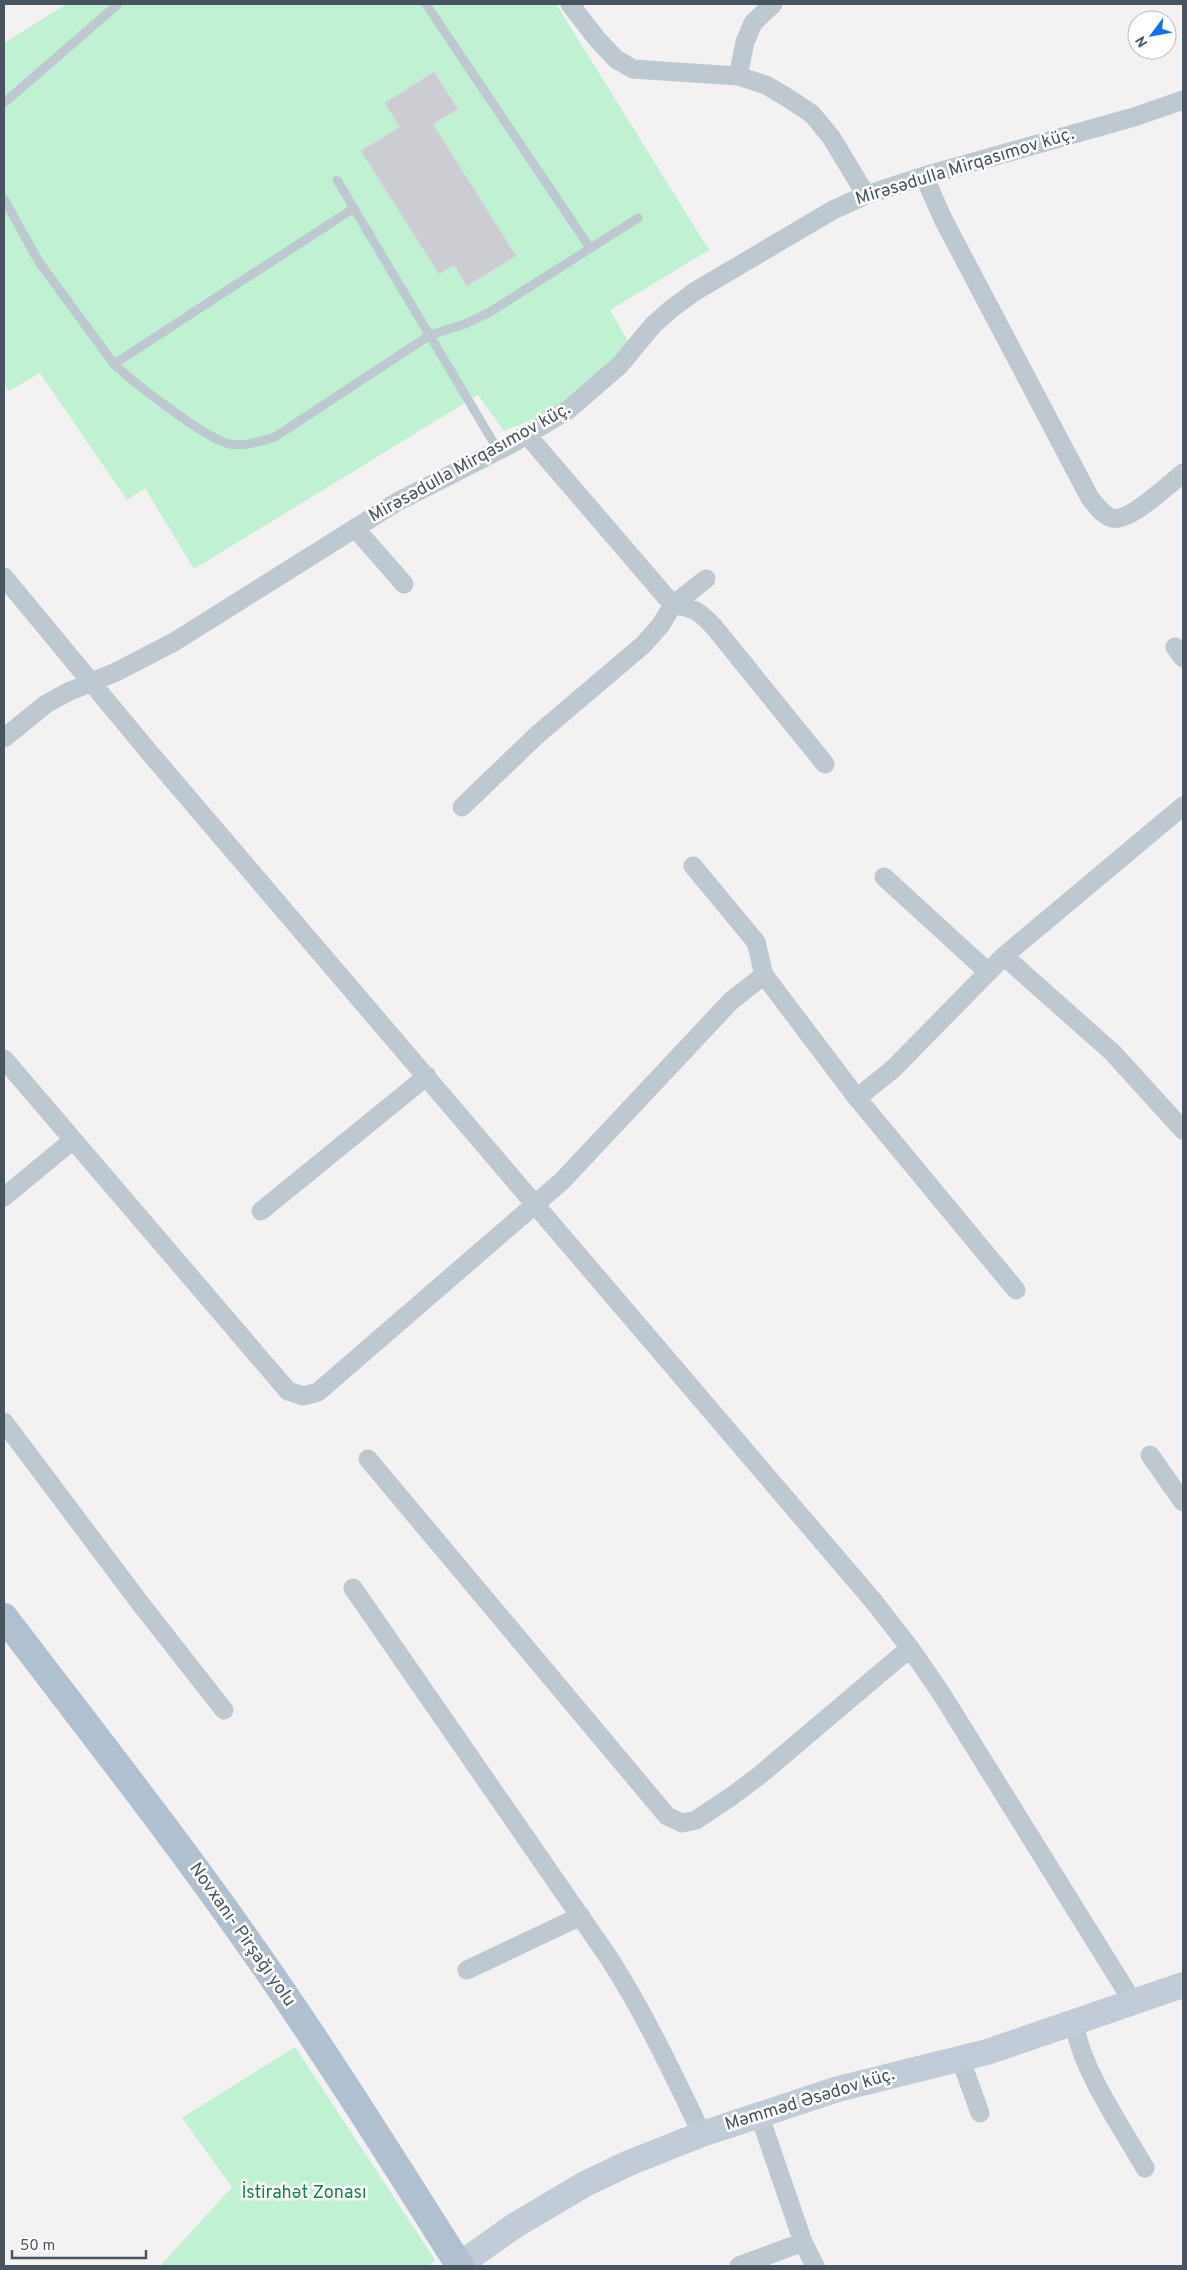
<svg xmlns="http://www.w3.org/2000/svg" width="1187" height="2270" viewBox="0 0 1187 2270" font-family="Overpass,sans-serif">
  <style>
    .green { fill: #bff1d2 }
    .building { fill: #cbcdd3; stroke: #d5d7dc }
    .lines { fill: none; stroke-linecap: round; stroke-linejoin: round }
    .lane { stroke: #bec8d0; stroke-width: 9 }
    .street { stroke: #bec8d0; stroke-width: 19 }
    .secondary { stroke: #c1ccd8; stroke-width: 26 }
    .primary { stroke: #b0c0d0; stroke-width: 28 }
    .labels { text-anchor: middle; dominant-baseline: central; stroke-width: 5; stroke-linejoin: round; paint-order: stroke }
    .street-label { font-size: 18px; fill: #48545f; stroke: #fff }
    .park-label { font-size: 18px; fill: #14854c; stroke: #fff }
  </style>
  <rect width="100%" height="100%" fill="#f3f1f1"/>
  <path class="green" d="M 67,4 L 556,4 L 709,250 L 610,310 L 628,341 C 601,385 552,413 504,431 L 478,395 L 194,569 L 145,488 L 127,500 L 40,373 L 9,391 L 4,383 L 4,43 Z
    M 295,2047 L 435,2260 L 430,2266 L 160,2266 L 232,2187 L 182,2118 Z"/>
  <path class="building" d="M 434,72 L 458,109 L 433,124 L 516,256 L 467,286 L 454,265 L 439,274 L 361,151 L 400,127 L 385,103 Z"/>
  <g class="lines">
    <path class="lane" d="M 426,4 L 590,248
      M 4,103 L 118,4
      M 337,180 L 498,450
      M 4,199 L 39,262 L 114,364 C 133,382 207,440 230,444 C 245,447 260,441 275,437 L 430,335 L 465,324 L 490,312 L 638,218
      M 114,364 L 354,208"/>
    <path class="street" d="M 570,4 L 597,39 L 616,59 L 633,69 L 738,76 L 766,85 L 788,98 L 812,114 L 831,137 L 866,195
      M 738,76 L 745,42 L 753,23 L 773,4
      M 924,176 L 943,219 L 1090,498 C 1096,505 1102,515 1112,518 C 1129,523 1169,484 1183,473
      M 527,435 L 673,605 C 694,607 700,612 714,627 L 825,764
      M 355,528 L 404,584
      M 4,577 L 149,752 L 875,1603 L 910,1648 L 941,1693 L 1133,2002
      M 1175,647 L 1183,658
      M 4,738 L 46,704 L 68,692 L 116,672 L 174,642 L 397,502 L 511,444 L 568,410 L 620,365 L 653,325 L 670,310 L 694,292 L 833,210 L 866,195 L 924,176 L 1134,117 L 1183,100
      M 462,807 L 537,735 L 643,645 L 660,626 L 673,605 L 706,579
      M 693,866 L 756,942 L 764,975 L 857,1098 L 1016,1290
      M 884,877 L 988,972
      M 1004,956 L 1113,1053 L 1183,1130
      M 4,1059 L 288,1391 L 303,1396 L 318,1392 L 562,1181 L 731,1001 L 764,975
      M 857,1098 L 893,1069 L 1004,956 L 1183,806
      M 4,1197 L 73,1140
      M 261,1211 L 427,1076
      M 4,1422 L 140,1603 L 224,1710
      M 1150,1455 L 1183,1502
      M 368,1459 L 667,1816 L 682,1823 L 696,1820 L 732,1796 L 760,1775 L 910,1648
      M 353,1588 L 609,1958 C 645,2014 673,2074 702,2134
      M 467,1970 L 581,1916
      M 1074,2021 C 1080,2068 1121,2126 1145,2168
      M 960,2058 L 980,2113
      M 759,2114 L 803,2242 L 815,2266
      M 739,2266 L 803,2242"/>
    <path class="secondary" d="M 459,2265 L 514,2226 L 585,2184 L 629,2163 L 702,2134 L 838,2089 L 987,2052 L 1183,1985"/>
    <path class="primary" d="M 4,1617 C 91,1731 180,1844 262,1962 C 331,2061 395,2164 460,2266"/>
  </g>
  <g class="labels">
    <g class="street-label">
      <text transform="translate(965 167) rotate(-17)">Mirəsədulla Mirqasımov küç.</text>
      <text transform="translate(470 463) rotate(-29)">Mirəsədulla Mirqasımov küç.</text>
      <text transform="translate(242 1935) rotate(55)">Novxanı- Pirşağı yolu</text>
      <text transform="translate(810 2100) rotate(-17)">Məmməd Əsədov küç.</text>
    </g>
    <g class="park-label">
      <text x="304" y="2193">İstirahət Zonası</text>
    </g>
  </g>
  <rect width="1187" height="2270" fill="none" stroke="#48545f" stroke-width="10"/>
  <g transform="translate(1152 35) rotate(238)"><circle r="24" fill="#ffffff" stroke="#b6bbbf"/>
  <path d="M0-4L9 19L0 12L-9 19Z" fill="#1271ec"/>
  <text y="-8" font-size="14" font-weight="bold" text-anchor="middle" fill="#48545f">N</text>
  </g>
  <path d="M12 2250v8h134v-8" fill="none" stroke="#48545f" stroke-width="2.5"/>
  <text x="20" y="2250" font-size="15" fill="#48545f" stroke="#ffffff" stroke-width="4" paint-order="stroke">50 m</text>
</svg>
